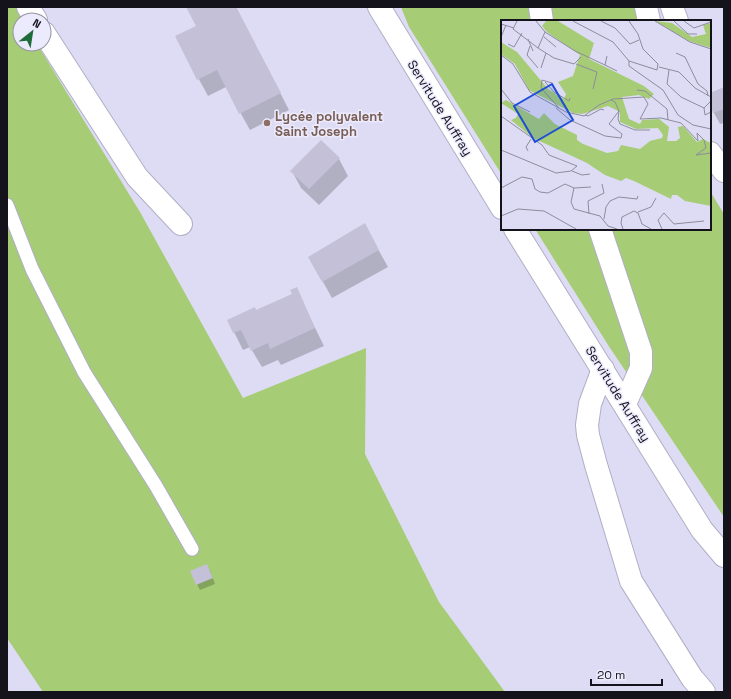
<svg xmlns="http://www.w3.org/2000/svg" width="731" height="699" viewBox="0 0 731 699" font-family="'Space Grotesk',sans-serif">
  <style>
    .green { fill: #a6cc75 }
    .shadow { fill: #0003 }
    .building { fill: #c3c0d8 }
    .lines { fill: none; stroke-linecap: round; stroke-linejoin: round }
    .lane-casing { stroke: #b1afc6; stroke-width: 15 }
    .street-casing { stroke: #b1afc6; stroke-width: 24 }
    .secondary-casing { stroke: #b1afc6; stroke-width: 24 }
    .lane { stroke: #fff; stroke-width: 13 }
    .street { stroke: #fff; stroke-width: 22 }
    .secondary { stroke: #fff; stroke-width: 22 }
    .education-dot { fill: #8d6e63; stroke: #eceafd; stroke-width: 1.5 }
    .labels { text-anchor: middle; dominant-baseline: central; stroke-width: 3; stroke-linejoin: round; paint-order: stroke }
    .street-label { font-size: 13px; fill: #14131b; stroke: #eceafd }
    .education-label { font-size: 13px; font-weight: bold; fill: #785e54; stroke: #eceafd; text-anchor: start }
    .inset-road { fill: none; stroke: #8d8c9d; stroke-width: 1 }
    .view { fill: #1d4ed8; fill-opacity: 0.15; stroke: #1d4ed8; stroke-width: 2 }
    .inset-edge { fill: none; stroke: #14131b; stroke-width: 2 }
  </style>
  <rect width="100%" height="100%" fill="#dedcf4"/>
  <path class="green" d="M 7,7 L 18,7 L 24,20 L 20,20 L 20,44 L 37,44 L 140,212 L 243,398 L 366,348 L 365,454 L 439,602 L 505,692 L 43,692 L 7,638 Z
    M 401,7 L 636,7 L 637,21 L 502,21 L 502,175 L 409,27 Z
    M 710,191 L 724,214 L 724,517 L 610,348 L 535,229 L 710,229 Z"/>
  <path class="shadow" d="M 187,7 L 236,7 L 289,110 L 250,130 L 226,87 L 208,96 L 176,37 L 197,26 Z
    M 724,88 L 724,123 L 720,124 L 714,113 L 710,95 Z
    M 339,159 L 348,176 L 319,205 L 301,188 L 292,171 Z
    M 374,242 L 388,267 L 332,298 L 309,257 Z
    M 296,289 L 324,346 L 281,365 L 278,360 L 262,367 L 250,347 L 243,350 L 228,320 L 256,311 L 293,294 Z
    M 210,570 L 215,584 L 200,590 L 197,584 Z"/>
  <path class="building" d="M 186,7 L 236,7 L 281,93 L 239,114 L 217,70 L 197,80 L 175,36 L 196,26 Z
    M 724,87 L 724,109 L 713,113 L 710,105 L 710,93 Z
    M 321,140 L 340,158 L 309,189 L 290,171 Z
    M 365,223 L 379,250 L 322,282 L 308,257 Z
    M 297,287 L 315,328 L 270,349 L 268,343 L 251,351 L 241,330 L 233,333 L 227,320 L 255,307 L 256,310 L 292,294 L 290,290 Z
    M 207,564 L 213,578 L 196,585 L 190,571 Z"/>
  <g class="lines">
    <g class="lane-casing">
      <path id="lane" d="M 7,205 L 32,269 L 84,372 L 156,486 L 192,549"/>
    </g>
    <g class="street-casing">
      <path id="street" d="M 28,7 L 36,20
        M 540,7 L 542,21
        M 646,7 L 649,21
        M 672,7 L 677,21
        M 44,33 L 137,177 L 181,224
        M 710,153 L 724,171
        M 600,229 L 641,352 L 641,368 L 625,404
        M 603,369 L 590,404 L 587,425 L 588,435 L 596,465 L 631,581 L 692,678 L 704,692"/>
    </g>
    <g class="secondary-casing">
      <path id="secondary" d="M 379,7 L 502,208
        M 515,229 L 702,530 L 724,556"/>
    </g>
    <use href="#lane" class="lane"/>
    <use href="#street" class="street"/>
    <use href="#secondary" class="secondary"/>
  </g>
  <circle class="education-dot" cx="267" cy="123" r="4"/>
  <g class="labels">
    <g class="street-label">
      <text transform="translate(440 108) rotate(58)">Servitude Auffray</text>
      <text transform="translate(618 394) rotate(58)">Servitude Auffray</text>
    </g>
    <g class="education-label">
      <text x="275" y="116">Lycée polyvalent<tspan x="275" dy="15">Saint Joseph</tspan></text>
    </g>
  </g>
  <g transform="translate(501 20)">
    <rect width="210" height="210" fill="#dedcf4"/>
    <path d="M 45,1 L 57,1 L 93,23 L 88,39 L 143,66 L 153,74 L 148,79 L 138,75 L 121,77 L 128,99 L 139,104 L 141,100 L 158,99 L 168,107 L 166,121 L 175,121 L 179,118 L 177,107 L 182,106 L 196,122 L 202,119 L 210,123 L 210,186 L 184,181 L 176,175 L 171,175 L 170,179 L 133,161 L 125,158 L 120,161 L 104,155 L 86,143 L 32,118 L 10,100 L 15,98 L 17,94 L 0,83 L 5,80 L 38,99 L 43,93 L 54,104 L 76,115 L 76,120 L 82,124 L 106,133 L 117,131 L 120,125 L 139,129 L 149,121 L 161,118 L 162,115 L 157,108 L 135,109 L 119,102 L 119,92 L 107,86 L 81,94 L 72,93 L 28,70 L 14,44 L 0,34 L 0,22 L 16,32 L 47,69 L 63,79 L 65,74 L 57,62 L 72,56 L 79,35 L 46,12 L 41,6 ZM 154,1 L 171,3 L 191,17 L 205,14 L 202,5 L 210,3 L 210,28 L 188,21 Z" fill="#a6cc75"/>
    <path class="inset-road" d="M 16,1 L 12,9 L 37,28 L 44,12 L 35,1M 72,1 L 112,22 L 128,41 L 156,50 L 157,44 L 142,29 L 137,14 L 128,1M 100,1 L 114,8 L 129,24 L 138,20M 154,1 L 189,22 L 210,29M 173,1 L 187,14 L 196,14M 183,1 L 193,8 L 210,2M 0,4 L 13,8M 44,12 L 74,31 L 104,45 L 106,36M 0,17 L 5,5M 43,17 L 55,27M 27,19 L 32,31M 7,24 L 13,27 L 21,13M 29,26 L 26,35 L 37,48M 37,28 L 53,38 L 73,44 L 80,37M 175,33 L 184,37 L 197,64 L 206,71 L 207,76M 0,35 L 12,44 L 29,72 L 65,92 L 83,96 L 98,85 L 112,79 L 143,77 L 147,84 L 139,99 L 160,98 L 180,103 L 197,121 L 196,113 L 203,120 L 205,128 L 195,135 L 210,133M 128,41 L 128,46 L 162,70 L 177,95 L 192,105 L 210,109M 75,44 L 96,52 L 92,69M 104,45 L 116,51M 158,47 L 178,52 L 194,68 L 210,77M 40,48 L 45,33M 168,50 L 166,64 L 180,77 L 203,88 L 210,81M 44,62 L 53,72 L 68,81 L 69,78M 51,63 L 41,60 L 40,68 L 58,88M 0,69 L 11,83 L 29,92M 136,70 L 144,71 L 166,89 L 167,100M 55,88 L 69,100 L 104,116 L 120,118 L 121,114 L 108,104 L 118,91 L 114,82 L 110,80M 203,88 L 204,95 L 210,92M 118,91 L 117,99 L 119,104 L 134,110 L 149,110M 84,95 L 87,96 L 100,89 L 103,90M 0,96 L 41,125 L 48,135 L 76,146 L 70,151 L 55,153 L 0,130M 27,131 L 25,127 L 30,119M 71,151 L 81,155 L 89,154M 0,168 L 21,157 L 31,159 L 34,169 L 39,172 L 47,173 L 64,164 L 73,168M 73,168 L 70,182 L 73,189 L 99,196 L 107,206 L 116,209M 73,168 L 90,167M 137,192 L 150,187 L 155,178M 88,194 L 87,181 L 103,173 L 101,164M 0,196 L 17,189 L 43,191 L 75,209M 103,199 L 105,187 L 109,181 L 118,177 L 136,179 L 137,176M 122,209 L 120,203 L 121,197 L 133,191 L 137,193 L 141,204 L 150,209M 161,209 L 157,200 L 163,193 L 173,204 L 203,201"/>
    <path class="view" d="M 51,64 L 72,100 L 34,122 L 13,86 Z"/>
    <rect width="210" height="210" class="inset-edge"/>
  </g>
  <rect width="731" height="699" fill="none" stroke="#14131b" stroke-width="16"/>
  <g transform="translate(32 32) rotate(30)"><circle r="19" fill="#eceafd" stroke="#9694a3"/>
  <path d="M0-3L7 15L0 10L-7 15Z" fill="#1f6b3a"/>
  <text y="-6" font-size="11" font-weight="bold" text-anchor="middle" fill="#14131b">N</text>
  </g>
  <path d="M591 679v6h71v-6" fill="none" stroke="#14131b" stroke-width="2"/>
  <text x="597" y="679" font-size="12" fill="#14131b" stroke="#eceafd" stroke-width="3" paint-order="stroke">20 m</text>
</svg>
